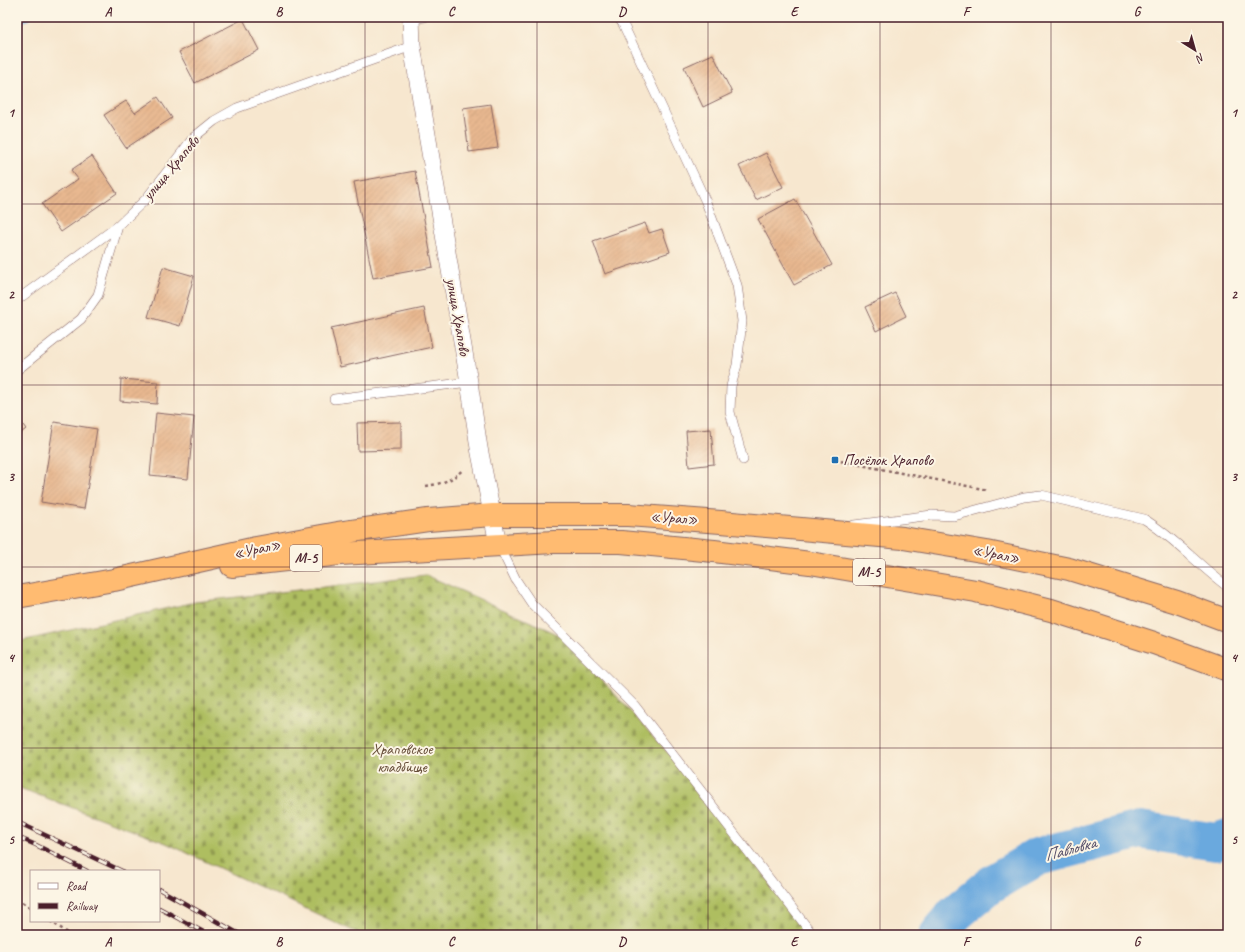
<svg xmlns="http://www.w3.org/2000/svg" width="1245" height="952" viewBox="0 0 1245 952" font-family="Caveat,sans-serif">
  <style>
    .cemetery { fill: url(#cemetery-stones); stroke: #7c6e46 }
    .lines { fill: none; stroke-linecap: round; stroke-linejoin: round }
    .stream { stroke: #6ba9de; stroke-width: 6 }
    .river { stroke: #6ba9de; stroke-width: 38 }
    .building { fill: url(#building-hatch) }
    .lane-casing { stroke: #876564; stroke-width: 10 }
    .street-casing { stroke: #876564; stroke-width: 18 }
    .highway-casing { stroke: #876564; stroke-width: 24 }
    .path { stroke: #876564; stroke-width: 2.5; stroke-dasharray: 3 3; stroke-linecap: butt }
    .lane { stroke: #fff; stroke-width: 9 }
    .street { stroke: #fff; stroke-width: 17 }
    .highway { stroke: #ffbb71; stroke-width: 22 }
    .rail-casing { stroke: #4a1f2b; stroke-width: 4.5 }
    .rail { stroke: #fcf5e5; stroke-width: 3; stroke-dasharray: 9; stroke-linecap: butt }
    .grid { fill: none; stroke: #4a1f2b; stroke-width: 1; stroke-opacity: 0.55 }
    .poi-dot { fill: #1f6fb2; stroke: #fcf5e5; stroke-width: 1.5 }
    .labels { text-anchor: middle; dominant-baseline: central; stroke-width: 4; stroke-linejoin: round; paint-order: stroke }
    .shield { fill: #fcf5e5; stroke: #7f5f63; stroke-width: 1 }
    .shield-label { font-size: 15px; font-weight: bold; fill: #4a1f2b }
    .street-label { font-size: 16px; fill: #4a1f2b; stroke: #fcf5e5 }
    .poi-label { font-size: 16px; fill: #4a1f2b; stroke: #fcf5e5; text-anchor: start }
    .park-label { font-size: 16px; fill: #684f3b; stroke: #fcf5e5 }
    .water-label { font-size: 17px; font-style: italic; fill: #564f6a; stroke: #fcf5e5 }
    .neatline { fill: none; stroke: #4a1f2b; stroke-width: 1.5 }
    .grid-label { font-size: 13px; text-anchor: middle; font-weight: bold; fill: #4a1f2b }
  </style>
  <defs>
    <pattern id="cemetery-stones" width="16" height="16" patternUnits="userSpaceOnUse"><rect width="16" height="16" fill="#aebe61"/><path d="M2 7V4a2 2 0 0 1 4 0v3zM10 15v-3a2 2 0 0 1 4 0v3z" fill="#909a50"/></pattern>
    <pattern id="building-hatch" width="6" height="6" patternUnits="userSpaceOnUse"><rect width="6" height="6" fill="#e8b890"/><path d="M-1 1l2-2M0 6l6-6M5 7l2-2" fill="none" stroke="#c89e7c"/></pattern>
  </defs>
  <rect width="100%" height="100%" fill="#fcf5e5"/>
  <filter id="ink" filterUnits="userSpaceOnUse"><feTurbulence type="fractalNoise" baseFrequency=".025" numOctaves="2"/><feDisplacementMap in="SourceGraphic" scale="8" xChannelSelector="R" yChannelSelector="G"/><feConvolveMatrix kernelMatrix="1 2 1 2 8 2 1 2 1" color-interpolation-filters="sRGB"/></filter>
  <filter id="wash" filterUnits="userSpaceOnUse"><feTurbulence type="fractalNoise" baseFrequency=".012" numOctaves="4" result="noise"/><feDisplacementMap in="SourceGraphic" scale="16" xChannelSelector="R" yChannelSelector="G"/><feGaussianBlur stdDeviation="0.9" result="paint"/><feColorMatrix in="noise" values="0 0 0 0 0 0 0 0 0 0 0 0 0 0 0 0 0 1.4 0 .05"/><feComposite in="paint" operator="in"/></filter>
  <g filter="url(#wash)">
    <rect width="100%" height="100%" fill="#f7e7cf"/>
    <path class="cemetery" d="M 426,575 L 562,636 L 671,756 L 796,915 L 805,935 L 362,935 L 166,843 L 17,787 L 17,642 L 195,602 Z"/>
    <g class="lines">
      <path class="stream" d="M 17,21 L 28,17"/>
      <path class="river" d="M 938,935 L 955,914 L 991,884 L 1037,857 L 1140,830 L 1216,842 L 1228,838"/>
    </g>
    <g id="blocks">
      <path class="building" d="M 243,19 L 259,50 L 195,83 L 179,52 Z
        M 713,54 L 732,93 L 703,107 L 684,67 Z
        M 158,97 L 172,118 L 126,148 L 104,115 L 126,101 L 135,113 Z
        M 491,104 L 498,148 L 469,152 L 463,108 Z
        M 766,153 L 783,187 L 756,200 L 739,166 Z
        M 92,156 L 117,193 L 61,232 L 42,204 L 78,179 L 71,170 Z
        M 415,171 L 433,267 L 373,278 L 354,182 Z
        M 795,199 L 832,265 L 794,285 L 758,219 Z
        M 645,223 L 649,233 L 662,229 L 670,252 L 605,274 L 593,241 Z
        M 163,267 L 194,276 L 180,326 L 148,317 Z
        M 895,293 L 906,316 L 876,331 L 865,307 Z
        M 424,308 L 432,347 L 340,367 L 331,328 Z
        M 121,379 L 158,382 L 157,404 L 120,401 Z
        M 156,413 L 194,417 L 188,479 L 150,475 Z
        M 17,417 L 26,429 L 17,436 Z
        M 54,422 L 97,429 L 84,509 L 41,502 Z
        M 401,422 L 401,450 L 358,451 L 357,423 Z
        M 711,429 L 714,464 L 689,467 L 686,431 Z"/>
    </g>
  </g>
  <g filter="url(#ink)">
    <use href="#blocks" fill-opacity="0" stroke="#876564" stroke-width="1"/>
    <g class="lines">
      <g class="lane-casing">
        <path id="lane" d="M 618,17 L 623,24 L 706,202 L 737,285 L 742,321 L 737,365 L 731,386 L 730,412 L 743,460
          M 411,19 L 425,17
          M 17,300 L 118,226 L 146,199 L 193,138 L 214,121 L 237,108 L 412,46
          M 17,370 L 81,319 L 98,295 L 118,226
          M 334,399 L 469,382
          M 854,525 L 932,515 L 954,516 L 1024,497 L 1041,495 L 1144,519 C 1175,538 1199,566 1228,587
          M 499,545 L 516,580 L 532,604 L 635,706 L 813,935"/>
      </g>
      <g class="street-casing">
        <path id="street" d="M 411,17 L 412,46 L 469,382 L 479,448 L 498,544"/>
      </g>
      <g class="highway-casing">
        <path id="highway" d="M 232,566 L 340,554 L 554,542 L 621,542 L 714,551 L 810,563 L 976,591 L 1051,610 L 1154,643 L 1228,670
          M 17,597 L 114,580 L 256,548 L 338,533 L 428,520 L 493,515 L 628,515 L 721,522 L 903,538 L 987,552 L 1069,569 L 1177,602 L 1228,621"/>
      </g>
      <path class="path" d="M 835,460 L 988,490
        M 426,486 C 440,484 454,480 463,469
        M 17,899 L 31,908
        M 50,921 L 71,935"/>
      <use href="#lane" class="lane"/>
      <use href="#street" class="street"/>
      <use href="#highway" class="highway"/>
      <g class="rail-casing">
        <path id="rail" d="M 17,822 L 122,871
          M 17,837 L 36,845 L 87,871
          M 159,889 L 241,935
          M 159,908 L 209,935"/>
      </g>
      <use href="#rail" class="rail"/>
    </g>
  </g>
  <path class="grid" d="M 194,17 L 194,935M 365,17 L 365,935M 537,17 L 537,935M 708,17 L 708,935M 880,17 L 880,935M 1051,17 L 1051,935M 17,204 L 1228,204M 17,385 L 1228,385M 17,567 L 1228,567M 17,748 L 1228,748"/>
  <rect class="poi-dot" x="831" y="456" width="8" height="8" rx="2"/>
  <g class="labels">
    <g class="shield">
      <rect x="290" y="545" width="32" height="26" rx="3"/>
      <rect x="853" y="559" width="32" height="26" rx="3"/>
    </g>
    <g class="shield-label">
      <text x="306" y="558">М-5</text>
      <text x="869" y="572">М-5</text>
    </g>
    <g class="street-label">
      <text transform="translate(171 168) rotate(-50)">улица Храпово</text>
      <text transform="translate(458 317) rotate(80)">улица Храпово</text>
      <text transform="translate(674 518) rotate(4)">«Урал»</text>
      <text transform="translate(257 549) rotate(-12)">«Урал»</text>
      <text transform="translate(996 554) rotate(11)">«Урал»</text>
    </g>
    <g class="poi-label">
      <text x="843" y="460">Посёлок Храпово</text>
    </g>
    <g class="park-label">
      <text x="402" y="749">Храповское<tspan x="402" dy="18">кладбище</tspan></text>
    </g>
    <g class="water-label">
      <text transform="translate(1070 849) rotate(-15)">Павловка</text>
    </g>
  </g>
  <rect width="1245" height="952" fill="none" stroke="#fcf5e5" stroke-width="44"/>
  <rect x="30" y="870" width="130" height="52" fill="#fcf5e5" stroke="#b59f9b"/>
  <rect x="38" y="883" width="20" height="6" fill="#ffffff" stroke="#b59f9b"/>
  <text x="66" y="890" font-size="12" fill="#4a1f2b">Road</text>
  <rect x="38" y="903" width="20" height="6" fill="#4a1f2b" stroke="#b59f9b"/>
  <text x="66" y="910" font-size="12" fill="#4a1f2b">Railway</text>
  <g transform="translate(1195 50) rotate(143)" stroke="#fcf5e5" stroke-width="3" paint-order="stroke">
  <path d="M0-3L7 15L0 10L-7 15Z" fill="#4a1f2b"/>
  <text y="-6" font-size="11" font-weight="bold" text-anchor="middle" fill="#4a1f2b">N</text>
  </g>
  <rect x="22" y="22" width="1201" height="908" class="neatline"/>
  <g class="grid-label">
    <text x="108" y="16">A</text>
    <text x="279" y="16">B</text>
    <text x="451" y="16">C</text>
    <text x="622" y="16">D</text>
    <text x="794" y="16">E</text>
    <text x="966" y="16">F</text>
    <text x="1137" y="16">G</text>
    <text x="11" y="117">1</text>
    <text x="1234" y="117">1</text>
    <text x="11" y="299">2</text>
    <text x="1234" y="299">2</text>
    <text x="11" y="481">3</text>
    <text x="1234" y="481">3</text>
    <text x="11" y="662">4</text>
    <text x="1234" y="662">4</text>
    <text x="11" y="844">5</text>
    <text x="1234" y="844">5</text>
    <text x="108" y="946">A</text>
    <text x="279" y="946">B</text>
    <text x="451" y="946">C</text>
    <text x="622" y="946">D</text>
    <text x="794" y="946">E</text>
    <text x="966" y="946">F</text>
    <text x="1137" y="946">G</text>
  </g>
</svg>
